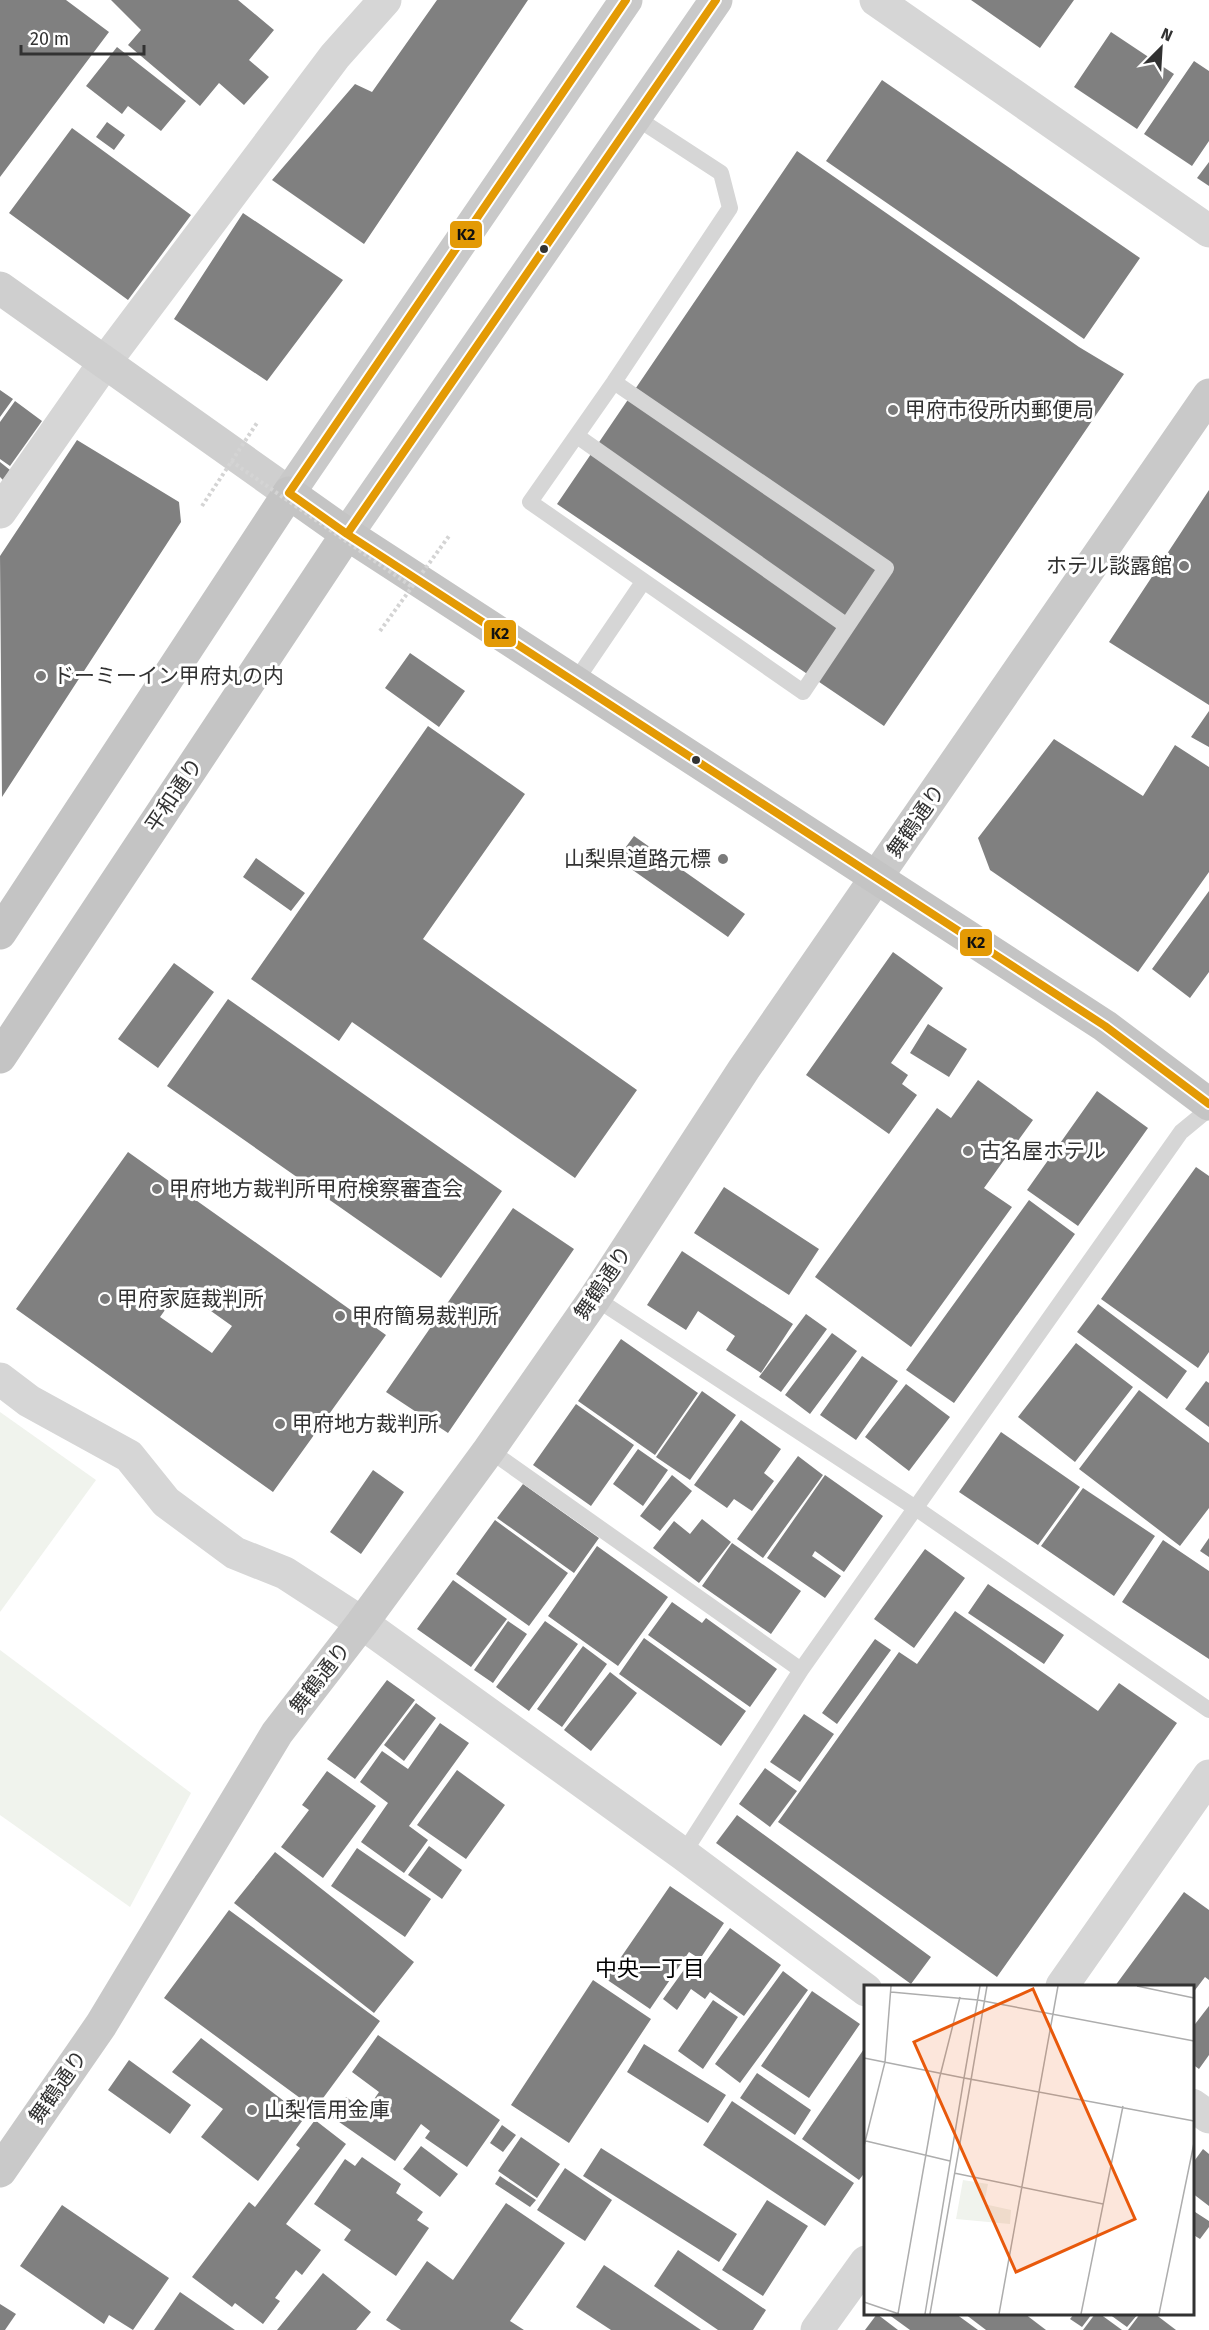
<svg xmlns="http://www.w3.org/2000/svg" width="1209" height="2330" viewBox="0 0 1209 2330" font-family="'Fira Sans','Noto Sans JP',sans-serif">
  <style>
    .green { fill: #f0f3ed }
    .building { fill: #808080; fill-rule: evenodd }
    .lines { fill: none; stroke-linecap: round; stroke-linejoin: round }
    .lane { stroke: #d6d6d6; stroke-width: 16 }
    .street { stroke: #d6d6d6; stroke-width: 33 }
    .secondary { stroke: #cfcfcf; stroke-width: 33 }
    .primary { stroke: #c9c9c9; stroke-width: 33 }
    .highway { stroke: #c4c4c4; stroke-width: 33 }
    .path-bridge { stroke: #d4d4d4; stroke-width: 4; stroke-dasharray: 3 3; stroke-linecap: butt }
    .bus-1-casing { stroke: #fff; stroke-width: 12 }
    .bus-1 { stroke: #e39a05; stroke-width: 8 }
    .bus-dot { fill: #323232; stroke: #fff; stroke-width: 2 }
    .poi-dot { fill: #7a7a7a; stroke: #fff; stroke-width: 2 }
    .labels { text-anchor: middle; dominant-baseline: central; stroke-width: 6; stroke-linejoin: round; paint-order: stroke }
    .poi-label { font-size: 21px; fill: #323232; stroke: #fff; text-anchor: start }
    .street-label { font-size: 21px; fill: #323232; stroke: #fff }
    .neighbourhood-label { font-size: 22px; fill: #000; stroke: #fff }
    .inset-road { fill: none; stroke: #adadad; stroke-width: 1.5 }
    .view { fill: #e8590c; fill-opacity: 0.15; stroke: #e8590c; stroke-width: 3 }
    .inset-edge { fill: none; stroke: #323232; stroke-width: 3 }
    .line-badge { stroke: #fff; stroke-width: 2 }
    .pale-badge-label { font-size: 16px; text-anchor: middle; font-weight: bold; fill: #111 }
  </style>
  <rect width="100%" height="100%" fill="#fff"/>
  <path class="green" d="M 0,1412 L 96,1480 L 0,1612 Z
    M 0,1650 L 191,1793 L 130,1907 L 0,1815 Z"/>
  <path class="building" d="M 0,0 L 66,0 L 109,32 L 0,177 Z
    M 111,0 L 238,0 L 274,30 L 249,60 L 269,77 L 244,105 L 219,83 L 200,106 L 128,45 L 141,30 Z
    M 437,0 L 528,0 L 364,244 L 272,180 L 355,84 L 372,92 Z
    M 971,0 L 1074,0 L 1040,48 Z
    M 1111,32 L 1174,74 L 1137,129 L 1074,87 Z
    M 117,47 L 186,101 L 161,131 L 128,106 L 122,114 L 86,86 Z
    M 1194,61 L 1209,71 L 1209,141 L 1192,166 L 1144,134 Z
    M 882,80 L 1140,258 L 1084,339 L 826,161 Z
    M 107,122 L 125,135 L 114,150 L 96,137 Z
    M 72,128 L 191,215 L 128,300 L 9,213 Z
    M 797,151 L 1079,347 L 1124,374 L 884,726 L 557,504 Z
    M 1209,162 L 1209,186 L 1197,178 Z
    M 243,213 L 343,280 L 267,381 L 174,319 Z
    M 0,390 L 13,399 L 0,417 Z
    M 15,401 L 42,421 L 10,466 L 0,459 L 0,422 Z
    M 77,440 L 179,502 L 181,522 L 2,797 L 0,556 Z
    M 0,462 L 10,470 L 3,480 L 0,477 Z
    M 1209,490 L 1209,705 L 1109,642 Z
    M 410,653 L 465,691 L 439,727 L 385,688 Z
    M 1209,711 L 1209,747 L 1191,737 Z
    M 428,726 L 525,794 L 423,939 L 637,1090 L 575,1178 L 352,1022 L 339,1041 L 251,979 Z
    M 1054,739 L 1143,796 L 1175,745 L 1209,767 L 1209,872 L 1138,972 L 990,870 L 978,838 Z
    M 634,836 L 745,914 L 728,937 L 617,859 Z
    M 256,858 L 305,893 L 291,911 L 243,877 Z
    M 1209,891 L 1209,972 L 1190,998 L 1152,969 Z
    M 893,952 L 943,988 L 891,1063 L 908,1075 L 902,1084 L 917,1095 L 889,1134 L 806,1075 Z
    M 174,963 L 214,992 L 158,1068 L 118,1039 Z
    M 228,999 L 502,1191 L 441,1278 L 167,1086 Z
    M 928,1024 L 967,1049 L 949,1077 L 910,1053 Z
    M 978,1080 L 1033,1120 L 984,1188 L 1012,1207 L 911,1347 L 815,1277 L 937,1108 L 951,1118 Z
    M 1097,1091 L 1148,1128 L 1078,1226 L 1027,1190 Z
    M 128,1152 L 386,1335 L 273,1492 L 16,1309 ZM 180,1289 L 232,1326 L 212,1353 L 160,1317 Z
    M 1196,1167 L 1209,1176 L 1209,1352 L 1198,1368 L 1101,1299 Z
    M 724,1187 L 819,1249 L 789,1295 L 694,1233 Z
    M 1029,1200 L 1075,1234 L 954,1403 L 906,1370 Z
    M 513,1208 L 574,1249 L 448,1433 L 386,1392 Z
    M 682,1251 L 793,1324 L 761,1373 L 726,1350 L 735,1336 L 698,1311 L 686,1330 L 647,1305 Z
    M 1098,1304 L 1187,1371 L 1167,1399 L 1077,1332 Z
    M 806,1314 L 827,1329 L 781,1392 L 759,1377 Z
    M 832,1333 L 857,1351 L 810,1414 L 785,1395 Z
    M 621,1339 L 698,1393 L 655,1455 L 578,1401 Z
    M 1076,1343 L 1133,1387 L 1075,1462 L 1018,1417 Z
    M 862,1356 L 898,1381 L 856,1440 L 820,1415 Z
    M 1206,1381 L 1209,1383 L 1209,1427 L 1185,1409 Z
    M 906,1384 L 950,1417 L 909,1471 L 865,1437 Z
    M 1139,1390 L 1209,1443 L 1209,1508 L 1180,1546 L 1079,1469 Z
    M 702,1391 L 736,1415 L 690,1480 L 656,1457 Z
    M 576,1404 L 634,1445 L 591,1506 L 533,1465 Z
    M 741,1420 L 781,1449 L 764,1473 L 774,1481 L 752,1511 L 734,1499 L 727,1508 L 694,1485 Z
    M 1001,1432 L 1080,1487 L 1038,1545 L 959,1492 Z
    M 638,1449 L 668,1470 L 643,1506 L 613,1484 Z
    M 798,1456 L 823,1475 L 763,1558 L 737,1539 Z
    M 373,1470 L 404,1492 L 361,1554 L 330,1532 Z
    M 672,1475 L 692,1491 L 660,1531 L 640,1516 Z
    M 825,1475 L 883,1516 L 844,1572 L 815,1551 L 812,1556 L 841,1576 L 825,1598 L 767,1558 Z
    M 523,1484 L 599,1538 L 574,1573 L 497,1518 Z
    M 1083,1488 L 1155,1536 L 1114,1596 L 1041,1546 Z
    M 702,1519 L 731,1542 L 699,1583 L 653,1548 L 674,1521 L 690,1534 Z
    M 495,1520 L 568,1573 L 529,1626 L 456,1574 Z
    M 1209,1538 L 1209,1557 L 1200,1551 Z
    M 1163,1540 L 1209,1571 L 1209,1659 L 1122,1602 Z
    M 732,1543 L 801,1591 L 771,1634 L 702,1586 Z
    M 597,1546 L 668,1597 L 618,1666 L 548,1616 Z
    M 925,1549 L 965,1578 L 914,1648 L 874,1619 Z
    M 453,1580 L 507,1619 L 471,1667 L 417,1629 Z
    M 988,1584 L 1064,1635 L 1044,1664 L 968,1613 Z
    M 672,1602 L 702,1623 L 706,1618 L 777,1669 L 750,1707 L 648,1635 Z
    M 955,1611 L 1098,1711 L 1119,1683 L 1177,1723 L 997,1977 L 778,1822 L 899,1652 L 917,1664 Z
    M 508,1621 L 527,1634 L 493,1683 L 474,1670 Z
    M 545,1621 L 578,1644 L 529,1711 L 496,1687 Z
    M 644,1638 L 746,1711 L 721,1746 L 619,1674 Z
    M 875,1639 L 891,1650 L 837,1724 L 822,1713 Z
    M 583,1646 L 607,1664 L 562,1727 L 537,1709 Z
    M 610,1672 L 637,1693 L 591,1751 L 564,1730 Z
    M 387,1680 L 415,1700 L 355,1779 L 327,1759 Z
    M 416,1703 L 436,1718 L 404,1761 L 384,1745 Z
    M 804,1714 L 834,1734 L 800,1782 L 770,1762 Z
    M 440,1723 L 469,1743 L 409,1826 L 428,1840 L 404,1873 L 361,1842 L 388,1803 L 360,1782 L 382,1751 L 408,1769 Z
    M 765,1768 L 797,1791 L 770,1827 L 739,1804 Z
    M 457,1770 L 505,1805 L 466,1859 L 417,1825 Z
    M 327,1771 L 376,1806 L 323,1878 L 281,1847 L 309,1810 L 302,1805 Z
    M 737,1815 L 931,1957 L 911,1984 L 716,1843 Z
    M 429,1846 L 462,1870 L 442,1899 L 408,1875 Z
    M 357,1848 L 431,1899 L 405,1937 L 331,1886 Z
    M 275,1852 L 414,1962 L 374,2013 L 234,1903 Z
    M 670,1886 L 724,1923 L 700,1959 L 689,1952 L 650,2009 L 606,1979 Z
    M 1184,1892 L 1209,1910 L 1209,1980 L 1205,1977 L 1192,1994 L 1192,1986 L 1115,1986 Z
    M 229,1910 L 380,2021 L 315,2109 L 164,1998 Z
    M 730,1928 L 781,1965 L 744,2016 L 710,1992 L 705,1999 L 691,1989 L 677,2010 L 663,1999 L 691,1960 L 702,1967 Z
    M 783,1971 L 808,1990 L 740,2083 L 715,2064 Z
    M 593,1980 L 651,2019 L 569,2143 L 511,2105 Z
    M 812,1991 L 860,2024 L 809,2098 L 761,2066 Z
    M 713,2000 L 738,2017 L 703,2069 L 678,2051 Z
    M 1209,2006 L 1209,2055 L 1199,2069 L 1192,2064 L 1192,2028 Z
    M 378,2035 L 500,2120 L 467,2167 L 425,2138 L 430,2131 L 421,2124 L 395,2161 L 332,2117 L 346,2097 L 366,2111 L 379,2092 L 352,2072 Z
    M 201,2038 L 305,2117 L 258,2181 L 201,2137 L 223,2109 L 172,2072 Z
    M 644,2044 L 726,2095 L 708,2123 L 627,2072 Z
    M 866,2046 L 866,2171 L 859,2180 L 802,2139 Z
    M 129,2060 L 191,2105 L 170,2134 L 108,2090 Z
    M 757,2073 L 811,2110 L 795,2135 L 740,2098 Z
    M 732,2101 L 854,2183 L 825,2226 L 703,2145 Z
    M 315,2120 L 346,2144 L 286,2224 L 321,2250 L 302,2275 L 296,2270 L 275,2298 L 280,2301 L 263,2324 L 235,2303 L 232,2307 L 192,2277 L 249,2202 L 255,2207 L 300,2148 L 296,2145 Z
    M 502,2125 L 516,2135 L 503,2152 L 490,2143 Z
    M 521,2137 L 560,2164 L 537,2198 L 498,2171 Z
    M 421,2146 L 458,2174 L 440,2197 L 403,2169 Z
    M 601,2148 L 737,2234 L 719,2262 L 583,2176 Z
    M 1203,2149 L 1209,2154 L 1209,2206 L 1192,2193 L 1192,2164 Z
    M 362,2157 L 401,2184 L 396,2193 L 423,2212 L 417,2220 L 429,2228 L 396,2276 L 344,2240 L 351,2230 L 314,2204 L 345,2159 L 355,2166 Z
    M 565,2168 L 612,2200 L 585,2241 L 537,2210 Z
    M 500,2176 L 536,2200 L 530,2207 L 495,2184 Z
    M 767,2200 L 808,2226 L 763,2296 L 722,2270 Z
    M 506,2203 L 565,2243 L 510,2321 L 524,2330 L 401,2330 L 386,2320 L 427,2261 L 453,2280 Z
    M 62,2205 L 169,2278 L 133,2330 L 109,2315 L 104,2324 L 20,2266 Z
    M 1192,2210 L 1209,2221 L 1209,2227 L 1200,2239 L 1192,2234 Z
    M 678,2250 L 766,2310 L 753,2330 L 718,2330 L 654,2286 Z
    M 604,2265 L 701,2330 L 611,2330 L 576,2307 Z
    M 323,2273 L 371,2312 L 356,2330 L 277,2330 Z
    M 180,2292 L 235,2330 L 154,2330 Z
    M 0,2304 L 16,2314 L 5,2330 L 0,2330 Z
    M 877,2314 L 898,2330 L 865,2330 Z
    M 888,2314 L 956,2314 L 978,2330 L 910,2330 Z
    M 965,2314 L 1025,2314 L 1046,2330 L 986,2330 Z
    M 1074,2314 L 1092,2314 L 1082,2327 L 1070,2319 Z
    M 1095,2314 L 1100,2314 L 1122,2330 L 1083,2330 Z
    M 1109,2314 L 1138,2314 L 1127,2327 Z
    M 1140,2314 L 1155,2314 L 1176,2330 L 1128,2330 Z"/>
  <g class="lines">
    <path class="lane" d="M 614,382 L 886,568 L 803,692 L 530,502 L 614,382 L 730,208 L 721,173 L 635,117
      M 577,436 L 847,626
      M 575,682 L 643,582
      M 595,1298 L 917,1509 L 1209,1710
      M 489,1450 L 801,1670
      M 683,1854 L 801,1670 L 1181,1132 L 1209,1109"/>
    <path class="street" d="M 876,0 L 1209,231
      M 0,512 L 105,362 L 335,56 L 385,0
      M 0,1379 L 29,1401 L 129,1456 L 166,1502 L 235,1553 L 285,1573 L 362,1623 L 683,1854 L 866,1990
      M 1062,1986 L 1209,1776
      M 1192,2105 L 1209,2117
      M 817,2330 L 866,2262"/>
    <path class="secondary" d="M 0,288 L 289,493"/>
    <path class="primary" d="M 289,493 L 626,0
      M 347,534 L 716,0
      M 0,2171 L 101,2025 L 277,1733 L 362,1623 L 489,1450 L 595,1298 L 744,1069 L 1209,395"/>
    <path class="highway" d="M 0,933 L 289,493 L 347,534 L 1105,1026 L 1209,1104
      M 0,1057 L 347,534"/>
    <path class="path-bridge" d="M 231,461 L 412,587
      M 202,506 L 257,423
      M 380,631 L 449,536"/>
    <g class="bus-1-casing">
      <path id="bus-1" d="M 626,0 L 289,493 L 347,534 L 1105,1026 L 1209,1104
        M 347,534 L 716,0"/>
    </g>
    <use href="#bus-1" class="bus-1"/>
  </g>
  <g class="bus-dot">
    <circle cx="544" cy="249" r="5"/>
    <circle cx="696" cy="760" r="5"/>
  </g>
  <g class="poi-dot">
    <circle cx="893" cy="410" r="6"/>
    <circle cx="1184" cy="566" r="6"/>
    <circle cx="41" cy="676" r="6"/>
    <circle cx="723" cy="859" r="6"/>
    <circle cx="968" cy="1151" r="6"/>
    <circle cx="157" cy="1189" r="6"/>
    <circle cx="105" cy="1299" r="6"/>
    <circle cx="340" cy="1316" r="6"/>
    <circle cx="280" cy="1424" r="6"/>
    <circle cx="252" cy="2110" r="6"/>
  </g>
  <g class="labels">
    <g class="poi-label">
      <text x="905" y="410">甲府市役所内郵便局</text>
      <text x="1172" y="566" text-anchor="end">ホテル談露館</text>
      <text x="53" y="676">ドーミーイン甲府丸の内</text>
      <text x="711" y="859" text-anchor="end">山梨県道路元標</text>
      <text x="980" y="1151">古名屋ホテル</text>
      <text x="169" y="1189">甲府地方裁判所甲府検察審査会</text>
      <text x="117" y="1299">甲府家庭裁判所</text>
      <text x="352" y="1316">甲府簡易裁判所</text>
      <text x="292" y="1424">甲府地方裁判所</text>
      <text x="264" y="2110">山梨信用金庫</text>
    </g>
    <g class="street-label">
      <text transform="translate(174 795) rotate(-56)">平和通り</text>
      <text transform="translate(916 821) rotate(-55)">舞鶴通り</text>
      <text transform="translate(603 1283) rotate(-56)">舞鶴通り</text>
      <text transform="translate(320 1678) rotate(-52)">舞鶴通り</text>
      <text transform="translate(58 2087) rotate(-55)">舞鶴通り</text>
    </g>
    <g class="neighbourhood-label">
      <text x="650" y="1968">中央一丁目</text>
    </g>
  </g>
  <g transform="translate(864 1985)">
    <rect width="330" height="330" fill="#fff"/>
    <path d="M 99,195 L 124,199 L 120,219 L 147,225 L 146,239 L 92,234 Z" fill="#f0f3ed"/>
    <path class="inset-road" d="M 273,1 L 330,13M 27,7 L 114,15 L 330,56M 0,73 L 100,93M 100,93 L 116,1M 107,95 L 123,1M 2,156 L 86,176M 0,161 L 21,77 L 27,1M 90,188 L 239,219M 0,317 L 35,329M 34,329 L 75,95 L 96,12M 61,329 L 100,93 L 330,136M 66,329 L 107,95M 135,329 L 194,1M 217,329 L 259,121M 295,329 L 330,158"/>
    <path class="view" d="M 169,4 L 271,234 L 152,287 L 50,57 Z"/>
    <rect width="330" height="330" class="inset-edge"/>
  </g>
  <g class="line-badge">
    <rect x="449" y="220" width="34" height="29" rx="6" fill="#e39a05"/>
    <rect x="483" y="619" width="34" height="29" rx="6" fill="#e39a05"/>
    <rect x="959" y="928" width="34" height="29" rx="6" fill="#e39a05"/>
  </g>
  <g class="pale-badge-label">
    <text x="466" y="240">K2</text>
    <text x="500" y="639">K2</text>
    <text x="976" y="948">K2</text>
  </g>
  <g transform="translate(1161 48) rotate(24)" stroke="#ffffff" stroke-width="4.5" paint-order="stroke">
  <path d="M0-4.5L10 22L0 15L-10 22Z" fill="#323232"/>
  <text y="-9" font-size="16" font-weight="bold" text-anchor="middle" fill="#323232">N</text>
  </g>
  <path d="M21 45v9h123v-9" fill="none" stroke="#323232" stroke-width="3"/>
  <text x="30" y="45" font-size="18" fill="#323232" stroke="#ffffff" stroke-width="4.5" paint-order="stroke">20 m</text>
</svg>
